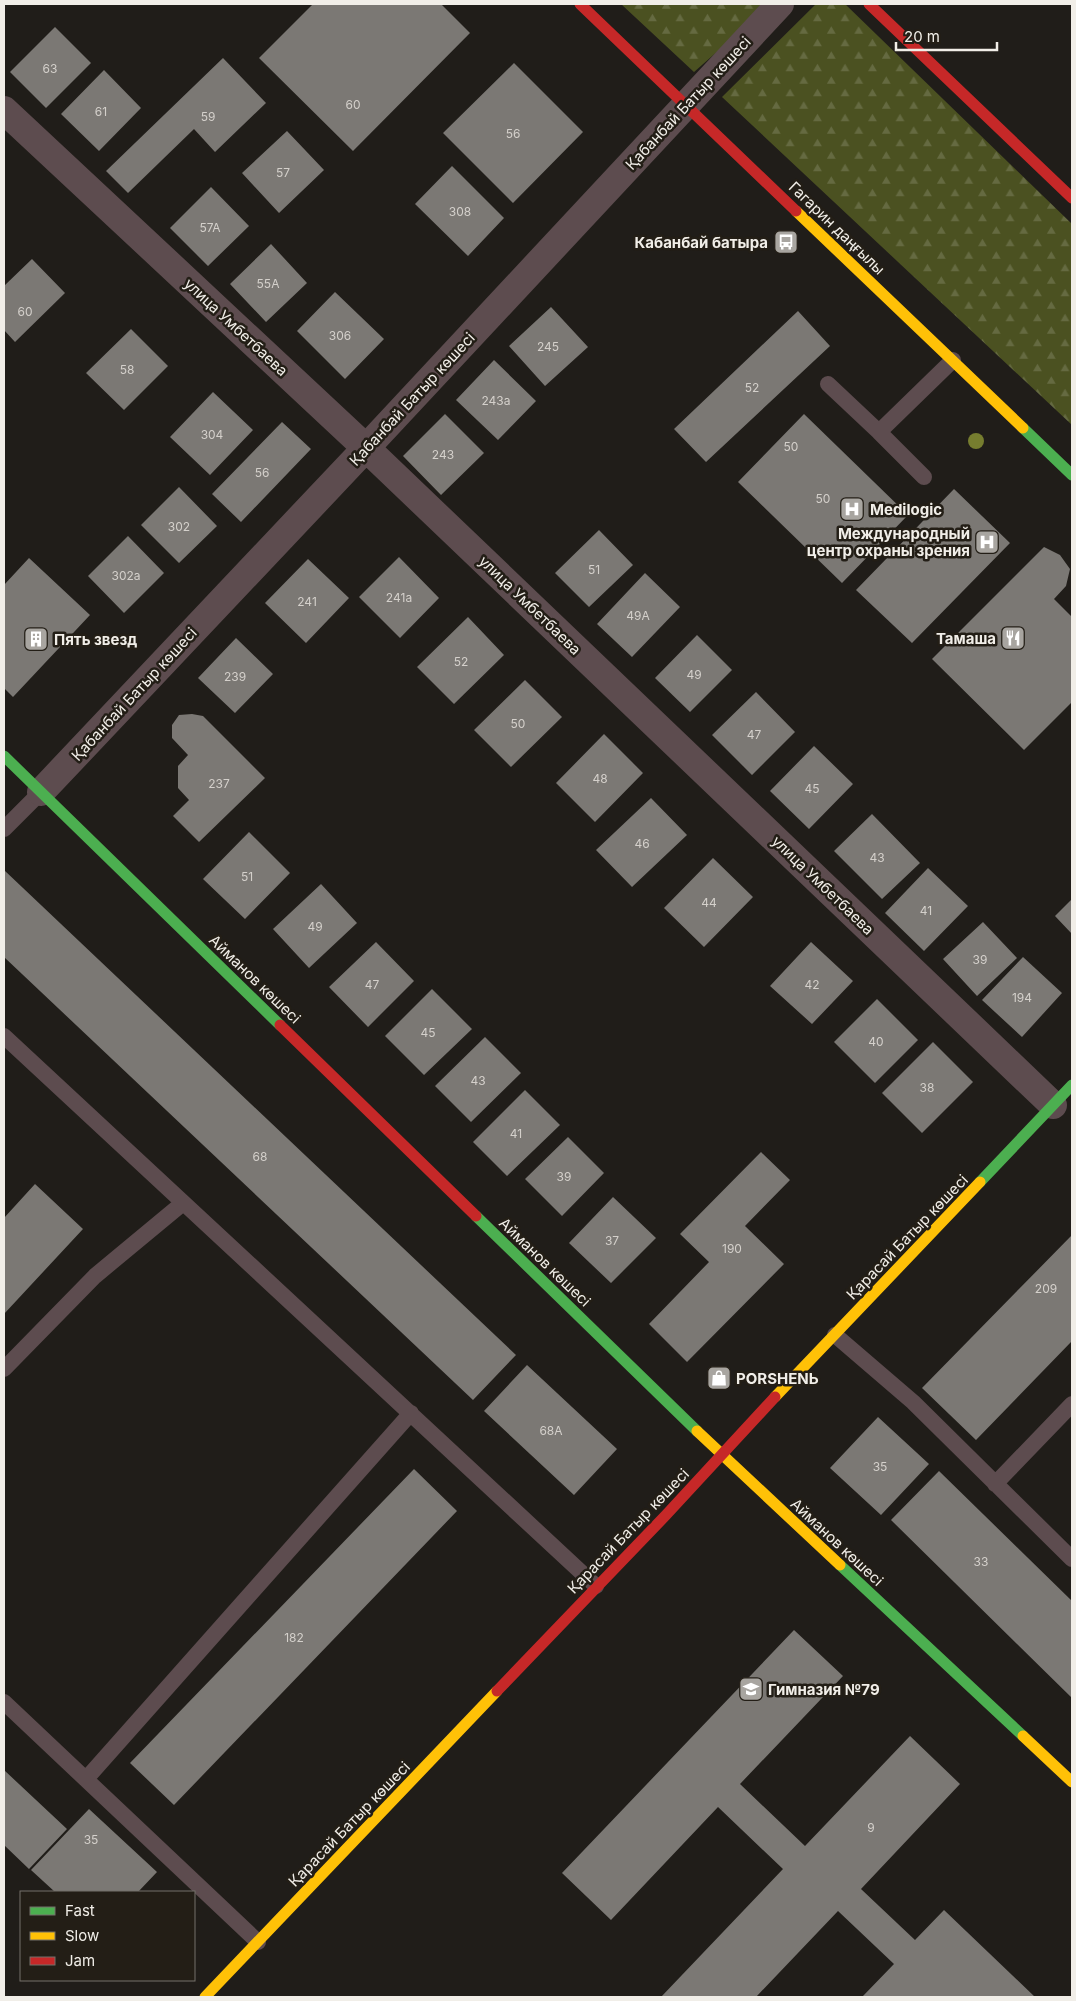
<svg xmlns="http://www.w3.org/2000/svg" width="1076" height="2001" viewBox="0 0 1076 2001" font-family="Inter,sans-serif">
  <style>
    .forest { fill: url(#forest-firs) }
    .building { fill: #7b7874 }
    .lines { fill: none; stroke-linecap: round; stroke-linejoin: round }
    .lane { stroke: #5d4c4f; stroke-width: 16 }
    .street { stroke: #5d4c4f; stroke-width: 28 }
    .fast { stroke: #4caf50; stroke-width: 11 }
    .slow { stroke: #ffc107; stroke-width: 11 }
    .jam { stroke: #c62828; stroke-width: 11 }
    .tree { fill: #767d2f }
    .labels { text-anchor: middle; dominant-baseline: central; stroke-width: 5; stroke-linejoin: round; paint-order: stroke }
    .number-label { font-size: 12px; fill: #d4d0cb }
    .street-label { font-size: 15px; fill: #f1eee8; stroke: #231e16 }
    .poi-label { font-size: 15px; font-weight: bold; fill: #f1eee8; stroke: #231e16; text-anchor: start }
  </style>
  <defs>
    <pattern id="forest-firs" width="22" height="20" patternUnits="userSpaceOnUse" patternTransform="scale(1.25)"><rect width="22" height="20" fill="#4b5121"/><path d="M5 1l3.5 6h-7zM16 11l3.5 6h-7z" fill="#656a41"/></pattern>
  </defs>
  <rect width="100%" height="100%" fill="#201d19"/>
  <path class="forest" d="M 621,4 L 764,4 L 744,28 L 694,72 Z
    M 816,4 L 845,4 L 1072,224 L 1072,425 L 722,97 Z"/>
  <path class="building" d="M 313,4 L 441,4 L 470,33 L 353,151 L 259,58 Z
    M 55,27 L 91,63 L 46,108 L 10,72 Z
    M 223,58 L 266,103 L 215,152 L 194,129 L 128,193 L 106,171 Z
    M 514,63 L 583,132 L 513,203 L 443,133 Z
    M 104,70 L 141,108 L 99,151 L 61,114 Z
    M 287,131 L 324,170 L 279,213 L 242,173 Z
    M 452,166 L 504,218 L 468,256 L 415,204 Z
    M 211,187 L 249,226 L 208,266 L 170,228 Z
    M 271,244 L 307,283 L 266,322 L 230,284 Z
    M 32,259 L 65,293 L 15,342 L 4,330 L 4,286 Z
    M 335,292 L 384,339 L 345,379 L 297,331 Z
    M 551,307 L 588,347 L 545,386 L 509,346 Z
    M 798,311 L 830,346 L 706,462 L 674,429 Z
    M 131,329 L 168,366 L 124,410 L 86,373 Z
    M 494,360 L 536,401 L 498,440 L 456,400 Z
    M 213,392 L 253,430 L 210,475 L 170,437 Z
    M 445,414 L 484,453 L 441,495 L 403,456 Z
    M 804,414 L 908,515 L 842,583 L 738,482 Z
    M 282,422 L 311,449 L 241,522 L 212,494 Z
    M 179,487 L 217,526 L 179,563 L 141,525 Z
    M 954,489 L 1010,543 L 912,643 L 856,590 Z
    M 599,530 L 633,565 L 589,607 L 555,573 Z
    M 128,536 L 164,573 L 124,613 L 88,576 Z
    M 1044,547 L 1060,555 L 1070,569 L 1066,586 L 1054,599 L 1072,617 L 1072,702 L 1024,750 L 932,659 Z
    M 399,557 L 439,598 L 400,638 L 359,597 Z
    M 29,558 L 90,615 L 13,697 L 4,688 L 4,585 Z
    M 308,559 L 349,598 L 306,643 L 265,603 Z
    M 645,573 L 680,607 L 632,657 L 597,624 Z
    M 468,617 L 504,655 L 454,704 L 417,667 Z
    M 697,635 L 732,670 L 690,712 L 655,678 Z
    M 236,638 L 273,674 L 235,713 L 198,678 Z
    M 525,680 L 562,717 L 511,767 L 474,730 Z
    M 756,692 L 795,732 L 752,775 L 712,735 Z
    M 192,714 L 203,716 L 265,778 L 199,842 L 173,816 L 189,800 L 178,788 L 178,766 L 188,755 L 172,738 L 172,725 L 179,715 Z
    M 604,734 L 643,773 L 595,822 L 556,783 Z
    M 814,746 L 853,784 L 809,829 L 770,791 Z
    M 651,798 L 687,835 L 632,887 L 596,850 Z
    M 872,814 L 920,863 L 882,899 L 834,851 Z
    M 249,832 L 290,873 L 245,919 L 203,879 Z
    M 713,858 L 753,897 L 704,947 L 664,908 Z
    M 928,868 L 968,906 L 924,951 L 885,913 Z
    M 4,870 L 516,1355 L 473,1400 L 4,957 Z
    M 321,884 L 357,923 L 309,968 L 273,929 Z
    M 1072,899 L 1072,934 L 1055,916 Z
    M 983,922 L 1017,958 L 977,996 L 943,959 Z
    M 376,942 L 414,981 L 368,1027 L 329,987 Z
    M 811,942 L 853,981 L 812,1024 L 770,986 Z
    M 1023,957 L 1062,993 L 1022,1037 L 982,1000 Z
    M 432,989 L 472,1029 L 424,1075 L 385,1036 Z
    M 877,999 L 918,1040 L 875,1083 L 834,1042 Z
    M 485,1037 L 521,1073 L 471,1122 L 435,1086 Z
    M 933,1042 L 973,1082 L 922,1133 L 882,1093 Z
    M 525,1090 L 560,1125 L 507,1176 L 473,1142 Z
    M 568,1137 L 604,1173 L 562,1216 L 525,1179 Z
    M 761,1152 L 790,1180 L 745,1226 L 784,1264 L 687,1362 L 649,1324 L 709,1262 L 680,1234 Z
    M 35,1184 L 83,1229 L 4,1314 L 4,1218 Z
    M 613,1197 L 656,1238 L 611,1283 L 569,1243 Z
    M 1072,1235 L 1072,1341 L 976,1440 L 922,1388 Z
    M 527,1365 L 617,1449 L 574,1495 L 484,1411 Z
    M 878,1417 L 929,1464 L 881,1515 L 830,1468 Z
    M 414,1469 L 457,1511 L 174,1805 L 130,1763 Z
    M 939,1471 L 1072,1601 L 1072,1698 L 891,1520 Z
    M 794,1630 L 843,1676 L 740,1784 L 805,1846 L 910,1736 L 960,1784 L 861,1889 L 915,1940 L 944,1910 L 1035,1997 L 862,1997 L 894,1964 L 838,1911 L 756,1997 L 661,1997 L 783,1869 L 718,1807 L 611,1920 L 562,1873 Z
    M 4,1770 L 67,1829 L 29,1869 L 4,1845 Z
    M 89,1809 L 157,1872 L 138,1892 L 55,1892 L 31,1870 Z"/>
  <g class="lines">
    <path class="lane" d="M 828,384 L 879,432
      M 924,477 L 879,432 L 953,360
      M 4,829 L 41,792
      M 4,1036 L 596,1586
      M 835,1335 L 913,1402 L 1072,1559
      M 4,1369 L 95,1276 L 183,1203
      M 995,1484 L 1072,1404
      M 4,1702 L 258,1942
      M 86,1779 L 411,1413"/>
    <path class="street" d="M 4,110 L 366,448 L 1053,1105
      M 41,792 L 366,448 L 780,4"/>
    <path class="fast" d="M 1023,428 L 1072,475
      M 4,756 L 280,1025
      M 980,1182 L 1072,1085
      M 476,1216 L 697,1431
      M 840,1565 L 1023,1736"/>
    <path class="slow" d="M 796,211 L 1023,428
      M 775,1397 L 980,1182
      M 697,1431 L 840,1565
      M 1023,1736 L 1072,1782
      M 205,1997 L 497,1691"/>
    <path class="jam" d="M 580,4 L 796,211
      M 869,4 L 1072,198
      M 280,1025 L 476,1216
      M 497,1691 L 666,1515 L 775,1397"/>
  </g>
  <circle class="tree" cx="976" cy="441" r="8"/>
  <defs>
    <g id="bus-square" transform="scale(1.25)"><rect x="-9" y="-9" width="18" height="18" rx="4" fill="#a8a5a0" stroke="#231e16"/><path d="M-5-6H5V4H4V6H2V4H-2V6H-4V4H-5ZM-3.5-4V0h7V-4ZM-3.5 1.2v1.5H-2V1.2ZM2 1.2v1.5H3.5V1.2Z" fill="#fff"/></g>
    <g id="hospital-square" transform="scale(1.25)"><rect x="-9" y="-9" width="18" height="18" rx="4" fill="#a8a5a0" stroke="#231e16"/><path d="M-5-5h3v3.5h4V-5h3V5h-3V1.5h-4V5h-3Z" fill="#fff"/></g>
    <g id="restaurant-square" transform="scale(1.25)"><rect x="-9" y="-9" width="18" height="18" rx="4" fill="#a8a5a0" stroke="#231e16"/><path d="M-5-6h1v4h1v-4h1v4h1v-4h1v5L-1.5 .5V6h-2V.5L-5-1ZM5-6V6H3V1.5H1.5Q1.5-4 5-6Z" fill="#fff"/></g>
    <g id="building-square" transform="scale(1.25)"><rect x="-9" y="-9" width="18" height="18" rx="4" fill="#a8a5a0" stroke="#231e16"/><path d="M-4-6H4V6H1V3H-1V6H-4ZM-2.5-4.3h1.7v1.8h-1.7ZM.8-4.3h1.7v1.8H.8ZM-2.5-1h1.7V.8h-1.7ZM.8-1h1.7V.8H.8Z" fill="#fff"/></g>
    <g id="shop-square" transform="scale(1.25)"><rect x="-9" y="-9" width="18" height="18" rx="4" fill="#a8a5a0" stroke="#231e16"/><path d="M-5-2.5h2.3a2.7 3.5 0 0 1 5.4 0H5L5.5 6h-11ZM-1.5-2.5h3a1.5 2.3 0 0 0-3 0Z" fill="#fff"/></g>
    <g id="school-square" transform="scale(1.25)"><rect x="-9" y="-9" width="18" height="18" rx="4" fill="#a8a5a0" stroke="#231e16"/><path d="M0-5L7-2L0 1L-7-2ZM-4 1L0 2.5L4 1V4Q0 6-4 4Z" fill="#fff"/></g>
  </defs>
  <g fill-rule="evenodd">
    <use href="#bus-square" x="786" y="242"/>
    <use href="#hospital-square" x="852" y="509"/>
    <use href="#hospital-square" x="987" y="542"/>
    <use href="#restaurant-square" x="1013" y="638"/>
    <use href="#building-square" x="36" y="639"/>
    <use href="#shop-square" x="719" y="1378"/>
    <use href="#school-square" x="751" y="1689"/>
  </g>
  <g class="labels">
    <g class="number-label">
      <text x="50" y="68">63</text>
      <text x="353" y="104">60</text>
      <text x="101" y="111">61</text>
      <text x="208" y="116">59</text>
      <text x="513" y="133">56</text>
      <text x="283" y="172">57</text>
      <text x="460" y="211">308</text>
      <text x="210" y="227">57А</text>
      <text x="268" y="283">55А</text>
      <text x="25" y="311">60</text>
      <text x="340" y="335">306</text>
      <text x="548" y="346">245</text>
      <text x="127" y="369">58</text>
      <text x="752" y="387">52</text>
      <text x="496" y="400">243а</text>
      <text x="212" y="434">304</text>
      <text x="791" y="446">50</text>
      <text x="443" y="454">243</text>
      <text x="262" y="472">56</text>
      <text x="823" y="498">50</text>
      <text x="179" y="526">302</text>
      <text x="594" y="569">51</text>
      <text x="126" y="575">302а</text>
      <text x="399" y="597">241а</text>
      <text x="307" y="601">241</text>
      <text x="638" y="615">49А</text>
      <text x="461" y="661">52</text>
      <text x="694" y="674">49</text>
      <text x="235" y="676">239</text>
      <text x="518" y="723">50</text>
      <text x="754" y="734">47</text>
      <text x="600" y="778">48</text>
      <text x="219" y="783">237</text>
      <text x="812" y="788">45</text>
      <text x="642" y="843">46</text>
      <text x="877" y="857">43</text>
      <text x="247" y="876">51</text>
      <text x="709" y="902">44</text>
      <text x="926" y="910">41</text>
      <text x="315" y="926">49</text>
      <text x="980" y="959">39</text>
      <text x="372" y="984">47</text>
      <text x="812" y="984">42</text>
      <text x="1022" y="997">194</text>
      <text x="428" y="1032">45</text>
      <text x="876" y="1041">40</text>
      <text x="478" y="1080">43</text>
      <text x="927" y="1087">38</text>
      <text x="516" y="1133">41</text>
      <text x="260" y="1156">68</text>
      <text x="564" y="1176">39</text>
      <text x="612" y="1240">37</text>
      <text x="732" y="1248">190</text>
      <text x="1046" y="1288">209</text>
      <text x="551" y="1430">68А</text>
      <text x="880" y="1466">35</text>
      <text x="981" y="1561">33</text>
      <text x="294" y="1637">182</text>
      <text x="871" y="1827">9</text>
      <text x="91" y="1839">35</text>
    </g>
    <g class="street-label">
      <text transform="translate(688 103) rotate(-47)">Қабанбай Батыр көшесі</text>
      <text transform="translate(837 228) rotate(44)">Гагарин даңғылы</text>
      <text transform="translate(236 327) rotate(43)">улица Умбетбаева</text>
      <text transform="translate(412 399) rotate(-47)">Қабанбай Батыр көшесі</text>
      <text transform="translate(530 605) rotate(44)">улица Умбетбаева</text>
      <text transform="translate(134 694) rotate(-47)">Қабанбай Батыр көшесі</text>
      <text transform="translate(823 885) rotate(44)">улица Умбетбаева</text>
      <text transform="translate(255 979) rotate(44)">Айманов көшесі</text>
      <text transform="translate(907 1237) rotate(-46)">Қарасай Батыр көшесі</text>
      <text transform="translate(545 1262) rotate(44)">Айманов көшесі</text>
      <text transform="translate(628 1531) rotate(-46)">Қарасай Батыр көшесі</text>
      <text transform="translate(837 1542) rotate(43)">Айманов көшесі</text>
      <text transform="translate(349 1824) rotate(-46)">Қарасай Батыр көшесі</text>
    </g>
    <g class="poi-label">
      <text x="768" y="242" text-anchor="end">Кабанбай батыра</text>
      <text x="870" y="509">Medilogic</text>
      <text x="970" y="533" text-anchor="end">Международный<tspan x="970" dy="17">центр охраны зрения</tspan></text>
      <text x="996" y="638" text-anchor="end">Тамаша</text>
      <text x="54" y="639">Пять звезд</text>
      <text x="736" y="1378">PORSHENЬ</text>
      <text x="768" y="1689">Гимназия №79</text>
    </g>
  </g>
  <rect width="1076" height="2001" fill="none" stroke="#f1eee8" stroke-width="10"/>
  <rect x="20" y="1891" width="175" height="90" fill="#231e16" stroke="#75716a"/>
  <rect x="30" y="1907" width="25" height="8" fill="#4caf50" stroke="#75716a"/>
  <text x="65" y="1916" font-size="15" fill="#f1eee8">Fast</text>
  <rect x="30" y="1932" width="25" height="8" fill="#ffc107" stroke="#75716a"/>
  <text x="65" y="1941" font-size="15" fill="#f1eee8">Slow</text>
  <rect x="30" y="1957" width="25" height="8" fill="#c62828" stroke="#75716a"/>
  <text x="65" y="1966" font-size="15" fill="#f1eee8">Jam</text>
  <path d="M896 42v8h101v-8" fill="none" stroke="#f1eee8" stroke-width="2.5"/>
  <text x="904" y="42" font-size="15" fill="#f1eee8" stroke="#231e16" stroke-width="4" paint-order="stroke">20 m</text>
</svg>
